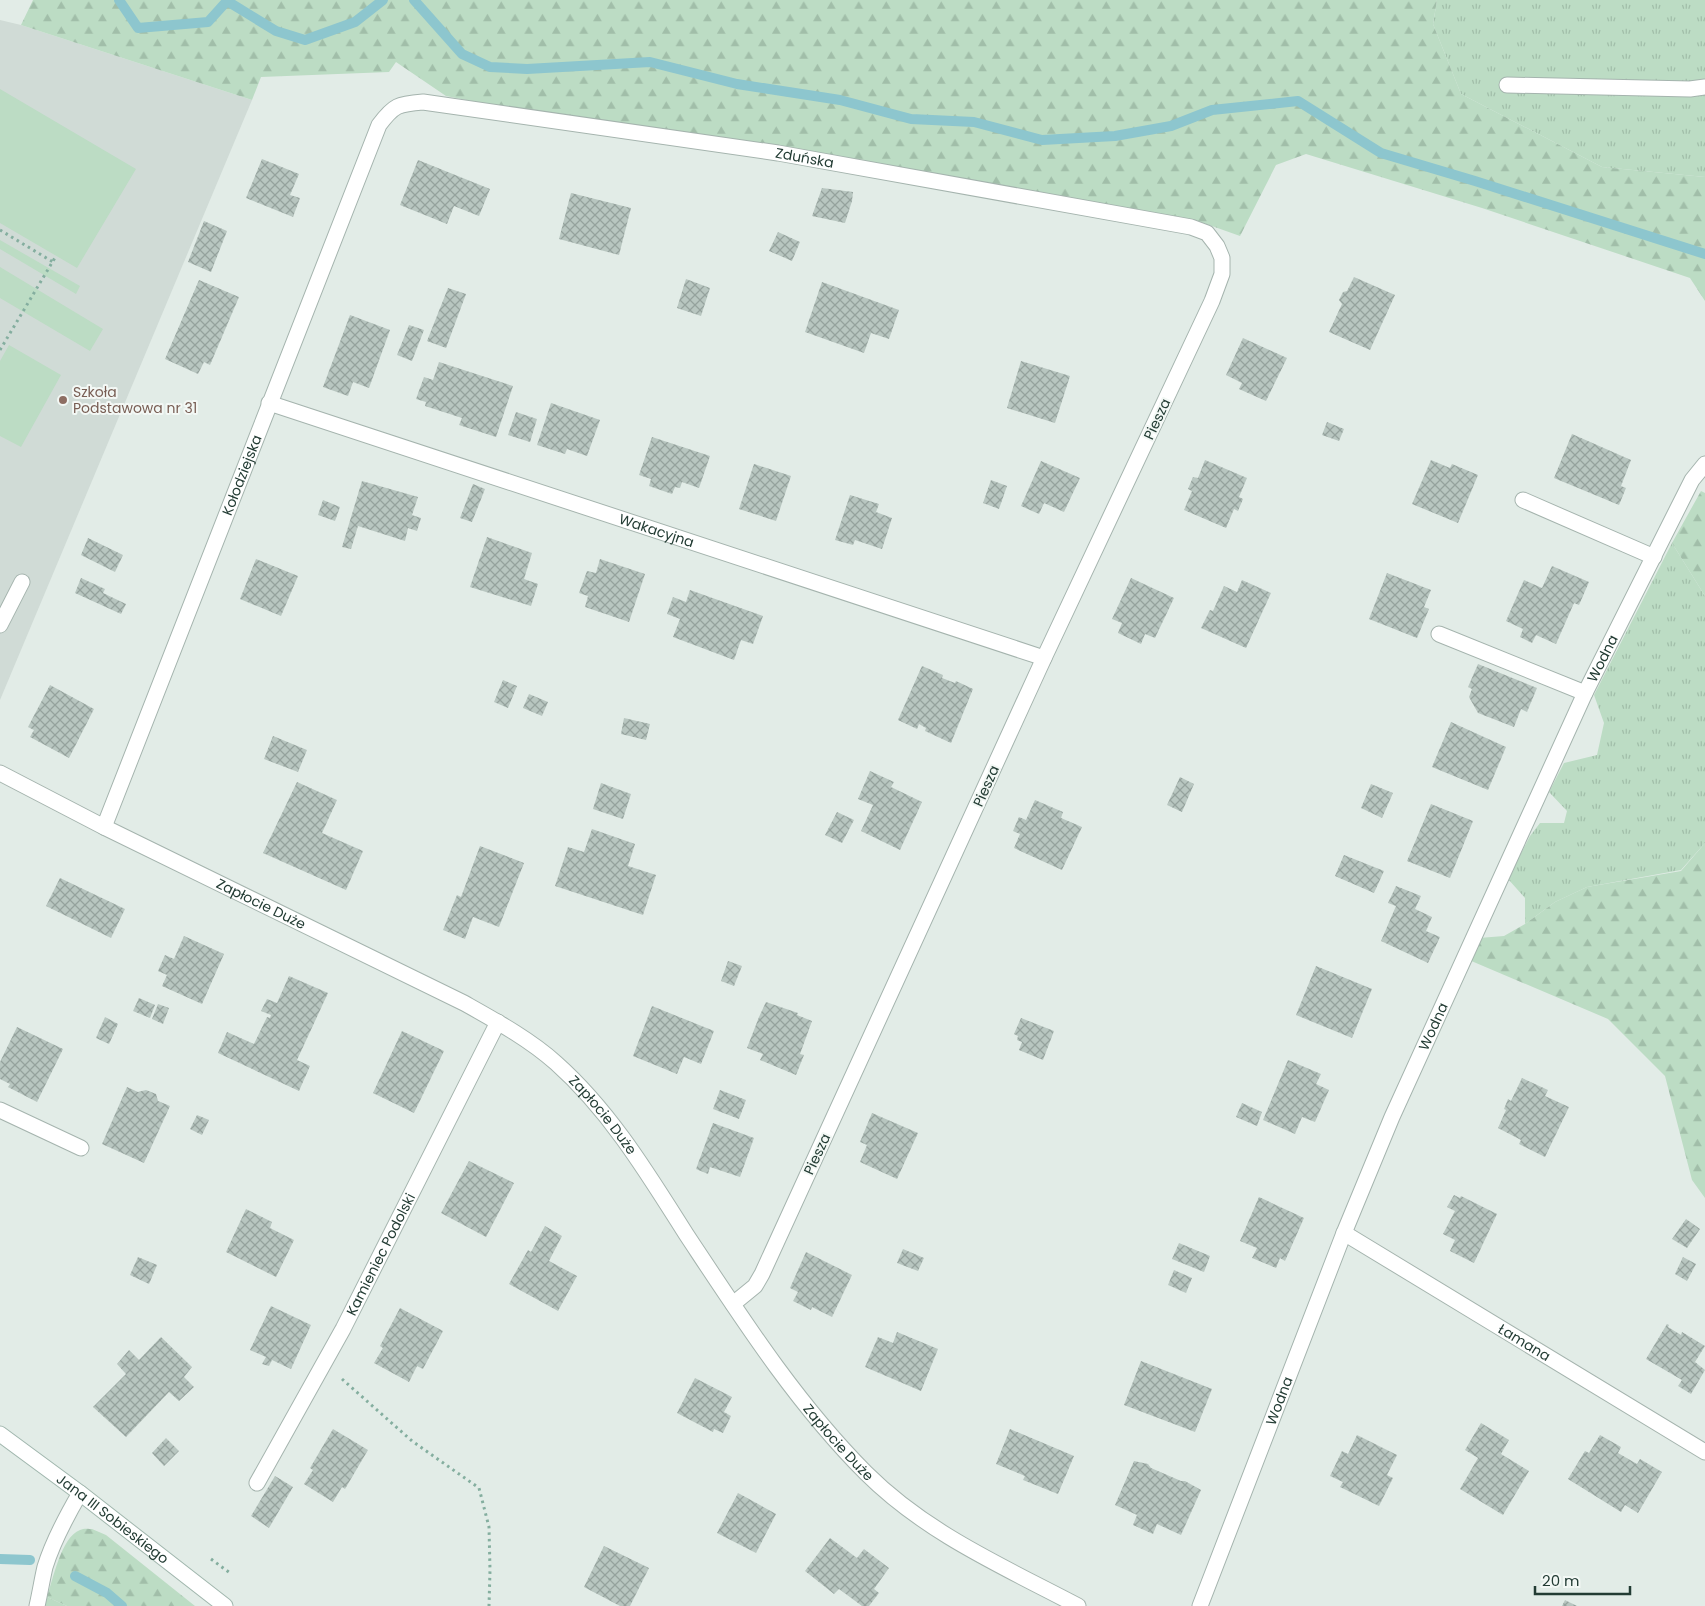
<svg xmlns="http://www.w3.org/2000/svg" width="1705" height="1606" viewBox="0 0 1705 1606" font-family="Poppins,sans-serif">
  <style>
    .built { fill: #d0dbd6 }
    .grass { fill: url(#grass-tufts) }
    .forest { fill: url(#forest-firs) }
    .wetland { fill: url(#wetland-marsh) }
    .park { fill: #bcdcc4 }
    .lines { fill: none; stroke-linecap: round; stroke-linejoin: round }
    .stream { stroke: #8dc6ce; stroke-width: 10 }
    .building { fill: url(#building-cross-hatch) }
    .lane-casing { stroke: #a5b4ae; stroke-width: 17 }
    .street-casing { stroke: #a5b4ae; stroke-width: 17 }
    .secondary-casing { stroke: #a1b7ae; stroke-width: 17 }
    .path { stroke: #84ae9f; stroke-width: 3; stroke-dasharray: 2.5 4; stroke-linecap: butt }
    .lane { stroke: #fff; stroke-width: 15 }
    .street { stroke: #fff; stroke-width: 15 }
    .secondary { stroke: #fff; stroke-width: 15 }
    .education-dot { fill: #8d6e63; stroke: #f3f8f5; stroke-width: 2 }
    .labels { text-anchor: middle; dominant-baseline: central; stroke-width: 4; stroke-linejoin: round; paint-order: stroke }
    .street-label { font-size: 14px; fill: #233c34; stroke: #f3f8f5 }
    .education-label { font-size: 14px; fill: #785e54; stroke: #f3f8f5; text-anchor: start }
  </style>
  <defs>
    <pattern id="grass-tufts" width="24" height="20" patternUnits="userSpaceOnUse" patternTransform="scale(1.25)"><rect width="24" height="20" fill="#bcdcc4"/><path d="M3 7l-1-3M5 7V3M7 7l1-3M15 17l-1-3M17 17v-4M19 17l1-3" fill="none" stroke="#a1bea9"/></pattern>
    <pattern id="forest-firs" width="22" height="20" patternUnits="userSpaceOnUse" patternTransform="scale(1.25)"><rect width="22" height="20" fill="#bcdcc4"/><path d="M5 1l3.5 6h-7zM16 11l3.5 6h-7z" fill="#a1bea9"/></pattern>
    <pattern id="wetland-marsh" width="20" height="14" patternUnits="userSpaceOnUse" patternTransform="scale(1.25)"><rect width="20" height="14" fill="#bcdcc4"/><path d="M1 5h8M5 5V1M11 12h8M15 12V8" fill="none" stroke="#a1bea9"/></pattern>
    <pattern id="building-cross-hatch" width="8" height="8" patternUnits="userSpaceOnUse" patternTransform="scale(1.25)"><rect width="8" height="8" fill="#b8c6c0"/><path d="M0 0l8 8M0 8l8-8" fill="none" stroke="#95a29d"/></pattern>
  </defs>
  <rect width="100%" height="100%" fill="#e2ece7"/>
  <path class="built" d="M 0,20 L 21,25 L 252,100 L 0,700 Z"/>
  <path class="grass" d="M 1437,0 L 1705,0 L 1705,177 L 1602,167 L 1461,94 L 1433,24 Z
    M 1672,543 L 1705,596 L 1705,843 L 1681,870 L 1587,887 L 1555,902 L 1525,924 L 1525,898 L 1508,879 L 1530,836 L 1540,823 L 1564,823 L 1567,811 L 1549,792 L 1564,763 L 1597,755 L 1604,723 L 1594,695 Z"/>
  <path class="forest" d="M 33,0 L 1437,0 L 1433,24 L 1461,94 L 1602,167 L 1705,177 L 1705,301 L 1690,278 L 1482,208 L 1306,154 L 1276,165 L 1240,236 L 1195,220 L 778,146 L 482,103 L 446,96 L 396,62 L 389,72 L 261,77 L 252,100 L 21,25 Z
    M 1701,491 L 1705,493 L 1705,596 L 1672,543 Z
    M 1705,843 L 1705,1198 L 1692,1180 L 1665,1076 L 1608,1019 L 1469,960 L 1479,938 L 1504,936 L 1525,924 L 1555,902 L 1587,887 L 1681,871 Z
    M 92,1529 L 106,1535 L 195,1606 L 67,1606 L 47,1597 C 53,1580 61,1537 80,1530 C 84,1528 89,1529 92,1529 Z"/>
  <path class="wetland" d="M 47,1597 L 67,1606 L 45,1606 Z"/>
  <path class="park" d="M 0,89 L 136,169 L 77,268 L 0,223 Z
    M 0,240 L 80,286 L 76,294 L 0,249 Z
    M 0,267 L 103,329 L 90,351 L 0,298 Z
    M 9,345 L 61,375 L 21,447 L 0,436 L 0,361 Z"/>
  <g class="lines">
    <path class="stream" d="M 119,0 L 138,28 L 208,22 L 227,1 L 276,31 L 305,40 L 355,22 L 383,0
      M 414,0 L 462,54 L 490,67 L 527,69 L 650,62 L 737,84 L 840,100 L 911,119 L 974,122 L 1042,140 L 1115,136 L 1171,126 L 1212,110 L 1298,101 L 1381,153 L 1475,181 L 1705,254
      M 0,1559 L 30,1560
      M 75,1576 L 107,1593 L 122,1606"/>
  </g>
  <path class="building" d="M 262,159 L 299,174 L 290,195 L 300,198 L 293,217 L 246,198 Z
    M 418,160 L 490,189 L 479,216 L 454,206 L 447,224 L 400,205 Z
    M 822,188 L 853,192 L 852,201 L 845,223 L 812,216 Z
    M 571,193 L 631,208 L 619,255 L 559,239 Z
    M 204,221 L 227,231 L 211,272 L 188,262 Z
    M 778,232 L 800,242 L 792,261 L 769,251 Z
    M 1354,277 L 1395,295 L 1370,350 L 1329,332 L 1342,304 L 1339,300 L 1343,292 L 1347,291 Z
    M 686,279 L 710,288 L 701,316 L 677,308 Z
    M 199,280 L 239,297 L 210,365 L 204,362 L 198,374 L 165,359 Z
    M 822,282 L 899,310 L 889,339 L 871,333 L 864,353 L 805,332 Z
    M 448,288 L 466,294 L 446,348 L 427,341 Z
    M 350,315 L 390,330 L 369,388 L 353,382 L 348,396 L 323,387 Z
    M 409,325 L 424,330 L 412,361 L 397,355 Z
    M 1243,338 L 1287,358 L 1266,401 L 1239,389 L 1242,383 L 1226,375 Z
    M 1021,361 L 1070,376 L 1055,423 L 1007,408 Z
    M 439,362 L 513,386 L 496,437 L 459,425 L 462,418 L 425,406 L 426,402 L 416,399 L 424,377 L 433,380 Z
    M 551,403 L 600,420 L 587,456 L 567,449 L 565,454 L 537,445 Z
    M 516,412 L 537,419 L 530,442 L 508,435 Z
    M 1327,422 L 1344,429 L 1339,441 L 1322,435 Z
    M 1572,434 L 1631,460 L 1621,486 L 1626,488 L 1619,505 L 1554,478 Z
    M 652,437 L 710,456 L 699,488 L 682,482 L 680,488 L 675,487 L 672,494 L 649,486 L 651,479 L 639,475 Z
    M 1205,460 L 1247,478 L 1239,497 L 1243,499 L 1238,511 L 1234,509 L 1226,528 L 1184,510 L 1192,491 L 1188,489 L 1193,477 L 1198,478 Z
    M 1431,460 L 1450,468 L 1452,464 L 1478,475 L 1458,523 L 1412,504 Z
    M 1041,461 L 1080,478 L 1064,512 L 1044,503 L 1039,514 L 1021,506 Z
    M 754,464 L 791,476 L 776,521 L 739,509 Z
    M 991,480 L 1007,486 L 999,509 L 983,503 Z
    M 362,481 L 418,497 L 412,515 L 421,518 L 417,531 L 408,528 L 405,541 L 358,526 L 351,549 L 342,547 Z
    M 473,484 L 485,489 L 472,522 L 460,518 Z
    M 850,495 L 879,504 L 876,512 L 892,518 L 882,549 L 855,540 L 853,545 L 835,540 Z
    M 323,500 L 340,507 L 335,521 L 318,515 Z
    M 487,537 L 532,553 L 524,579 L 538,584 L 531,606 L 470,587 Z
    M 88,538 L 123,555 L 115,572 L 81,555 Z
    M 256,559 L 298,576 L 281,616 L 240,599 Z
    M 600,559 L 645,574 L 629,622 L 585,607 L 588,596 L 579,593 L 587,571 L 596,573 Z
    M 1552,566 L 1589,582 L 1579,605 L 1574,603 L 1556,644 L 1536,635 L 1532,643 L 1520,637 L 1523,629 L 1506,621 L 1524,580 L 1542,588 Z
    M 1387,573 L 1431,590 L 1424,607 L 1429,609 L 1417,638 L 1369,619 Z
    M 81,578 L 105,589 L 103,593 L 126,604 L 121,614 L 75,593 Z
    M 1131,578 L 1174,598 L 1155,638 L 1145,634 L 1141,644 L 1118,633 L 1122,623 L 1112,619 Z
    M 1242,580 L 1271,593 L 1246,648 L 1201,628 L 1210,610 L 1213,611 L 1224,586 L 1237,592 Z
    M 690,590 L 763,616 L 753,644 L 741,640 L 734,660 L 673,637 L 680,619 L 667,614 L 673,597 L 686,602 Z
    M 1478,664 L 1537,688 L 1527,712 L 1521,709 L 1514,727 L 1478,713 L 1469,697 L 1472,689 L 1468,687 Z
    M 922,666 L 943,675 L 942,678 L 955,683 L 956,681 L 973,689 L 951,743 L 925,731 L 926,728 L 919,724 L 917,729 L 898,720 Z
    M 503,680 L 517,686 L 508,708 L 494,702 Z
    M 50,685 L 94,709 L 69,758 L 30,737 L 34,730 L 28,727 Z
    M 529,694 L 548,702 L 542,716 L 523,708 Z
    M 624,718 L 650,724 L 646,740 L 621,734 Z
    M 1451,722 L 1506,747 L 1488,790 L 1432,767 Z
    M 273,736 L 307,750 L 298,772 L 264,759 Z
    M 870,771 L 894,782 L 891,787 L 922,802 L 900,850 L 861,831 L 873,805 L 858,799 Z
    M 1180,777 L 1194,784 L 1182,812 L 1167,805 Z
    M 297,782 L 337,800 L 322,833 L 363,851 L 346,890 L 263,853 Z
    M 601,783 L 631,794 L 623,819 L 593,809 Z
    M 1371,784 L 1393,793 L 1382,818 L 1361,808 Z
    M 1035,800 L 1063,812 L 1061,818 L 1082,827 L 1062,870 L 1014,848 L 1020,834 L 1013,831 L 1019,817 L 1026,820 Z
    M 1431,804 L 1473,821 L 1450,878 L 1407,861 Z
    M 837,812 L 854,820 L 842,843 L 825,835 Z
    M 592,829 L 635,844 L 628,866 L 656,875 L 643,915 L 555,886 L 568,847 L 584,852 Z
    M 480,846 L 524,863 L 499,927 L 473,917 L 465,939 L 443,930 L 457,895 L 461,897 Z
    M 1344,855 L 1384,871 L 1374,893 L 1335,876 Z
    M 60,878 L 125,909 L 111,938 L 46,906 Z
    M 1396,886 L 1421,896 L 1415,909 L 1432,917 L 1426,931 L 1440,937 L 1428,963 L 1381,941 L 1396,906 L 1388,903 Z
    M 184,936 L 224,954 L 202,1004 L 162,986 L 167,975 L 158,971 L 165,955 L 174,959 Z
    M 728,961 L 742,966 L 734,986 L 721,981 Z
    M 1316,966 L 1372,989 L 1352,1038 L 1296,1015 Z
    M 289,976 L 328,993 L 297,1060 L 310,1066 L 299,1091 L 218,1053 L 227,1032 L 254,1044 L 267,1017 L 270,1018 L 271,1015 L 261,1011 L 267,999 L 277,1003 Z
    M 139,998 L 155,1005 L 150,1018 L 133,1011 Z
    M 766,1002 L 798,1013 L 797,1015 L 812,1021 L 800,1054 L 804,1055 L 796,1075 L 760,1060 L 763,1054 L 747,1048 L 759,1017 Z
    M 158,1004 L 169,1008 L 163,1024 L 152,1019 Z
    M 652,1006 L 714,1031 L 701,1064 L 684,1057 L 677,1074 L 633,1056 Z
    M 105,1017 L 118,1024 L 109,1044 L 96,1038 Z
    M 1021,1018 L 1054,1031 L 1043,1060 L 1019,1050 L 1022,1042 L 1017,1040 L 1018,1036 L 1014,1034 Z
    M 17,1027 L 63,1049 L 37,1102 L 8,1087 L 10,1084 L 0,1079 L 0,1062 Z
    M 402,1031 L 444,1051 L 414,1113 L 373,1093 Z
    M 1288,1060 L 1321,1074 L 1316,1084 L 1329,1090 L 1315,1122 L 1302,1117 L 1295,1134 L 1263,1120 Z
    M 1522,1078 L 1548,1090 L 1545,1096 L 1569,1107 L 1545,1157 L 1519,1144 L 1521,1140 L 1498,1128 L 1506,1110 L 1504,1109 L 1508,1099 L 1511,1101 Z
    M 127,1087 L 138,1092 L 146,1090 L 156,1094 L 158,1101 L 170,1106 L 144,1163 L 102,1144 Z
    M 720,1090 L 746,1100 L 739,1119 L 713,1109 Z
    M 1242,1103 L 1262,1112 L 1257,1126 L 1236,1117 Z
    M 872,1113 L 918,1133 L 897,1179 L 860,1162 L 867,1145 L 860,1142 Z
    M 197,1115 L 209,1120 L 202,1135 L 190,1129 Z
    M 713,1123 L 754,1138 L 740,1177 L 710,1167 L 708,1174 L 696,1169 Z
    M 469,1161 L 514,1183 L 486,1237 L 441,1213 Z
    M 1454,1195 L 1460,1198 L 1461,1196 L 1497,1214 L 1474,1263 L 1450,1251 L 1455,1240 L 1443,1234 L 1455,1211 L 1447,1207 Z
    M 1259,1197 L 1304,1218 L 1285,1261 L 1280,1258 L 1276,1268 L 1252,1258 L 1257,1248 L 1240,1241 Z
    M 246,1209 L 272,1222 L 270,1228 L 294,1240 L 276,1277 L 226,1252 Z
    M 1686,1219 L 1700,1229 L 1687,1248 L 1672,1239 Z
    M 545,1226 L 562,1236 L 549,1261 L 577,1276 L 558,1311 L 509,1284 L 528,1250 L 531,1252 Z
    M 1179,1243 L 1210,1256 L 1204,1272 L 1172,1259 Z
    M 903,1249 L 924,1258 L 918,1271 L 897,1263 Z
    M 806,1252 L 852,1275 L 832,1317 L 812,1307 L 811,1310 L 793,1301 L 798,1292 L 790,1288 Z
    M 138,1257 L 157,1265 L 149,1284 L 130,1275 Z
    M 1683,1257 L 1696,1264 L 1687,1281 L 1675,1274 Z
    M 1174,1270 L 1192,1278 L 1186,1293 L 1168,1285 Z
    M 271,1306 L 311,1325 L 291,1369 L 272,1360 L 269,1366 L 262,1364 L 266,1357 L 250,1350 Z
    M 400,1308 L 443,1331 L 423,1369 L 417,1366 L 409,1382 L 374,1363 L 383,1348 L 380,1346 Z
    M 1667,1324 L 1669,1325 L 1668,1327 L 1681,1335 L 1682,1332 L 1705,1346 L 1695,1362 L 1705,1370 L 1691,1394 L 1678,1386 L 1682,1380 L 1646,1359 Z
    M 897,1332 L 938,1349 L 921,1391 L 865,1367 L 878,1337 L 893,1343 Z
    M 161,1337 L 192,1367 L 184,1377 L 194,1387 L 179,1401 L 169,1392 L 126,1437 L 93,1407 L 126,1374 L 117,1364 L 129,1350 L 139,1360 Z
    M 1141,1361 L 1212,1389 L 1195,1432 L 1124,1405 Z
    M 695,1378 L 732,1397 L 724,1412 L 731,1416 L 723,1433 L 714,1429 L 713,1432 L 677,1413 Z
    M 1481,1423 L 1509,1440 L 1501,1454 L 1529,1471 L 1503,1515 L 1460,1489 L 1478,1458 L 1465,1450 Z
    M 333,1429 L 368,1450 L 345,1489 L 342,1487 L 333,1502 L 304,1484 L 313,1470 L 310,1468 Z
    M 1010,1429 L 1074,1456 L 1058,1494 L 1023,1480 L 1025,1476 L 996,1464 Z
    M 1357,1435 L 1397,1455 L 1387,1475 L 1393,1478 L 1379,1506 L 1340,1487 L 1343,1482 L 1330,1476 L 1342,1451 L 1348,1454 Z
    M 1600,1435 L 1621,1447 L 1618,1453 L 1637,1464 L 1640,1459 L 1662,1472 L 1638,1513 L 1625,1505 L 1621,1512 L 1568,1479 L 1585,1451 L 1589,1453 Z
    M 166,1438 L 179,1451 L 164,1466 L 152,1453 Z
    M 1134,1461 L 1148,1464 L 1151,1468 L 1181,1481 L 1185,1481 L 1201,1490 L 1181,1535 L 1157,1524 L 1153,1534 L 1133,1525 L 1137,1515 L 1115,1505 Z
    M 275,1476 L 293,1487 L 269,1528 L 251,1516 Z
    M 738,1493 L 776,1514 L 756,1553 L 717,1533 Z
    M 830,1538 L 857,1558 L 864,1549 L 889,1568 L 874,1589 L 879,1593 L 869,1606 L 862,1606 L 839,1589 L 834,1594 L 805,1571 Z
    M 604,1546 L 649,1568 L 630,1606 L 620,1606 L 584,1587 Z
    M 1565,1600 L 1577,1606 L 1562,1606 Z"/>
  <g class="lines">
    <g class="lane-casing">
      <path id="lane" d="M 1507,85 L 1690,89 L 1705,87
        M 1523,500 L 1654,557
        M 0,625 L 22,582
        M 1439,634 L 1585,693
        M 0,1110 L 81,1148"/>
    </g>
    <g class="street-casing">
      <g id="street">
        <path id="s1" d="M 269,403 L 1044,658"/>
        <path id="s2" d="M 0,773 L 104,827 L 464,1003 C 496,1021 529,1039 556,1063 C 610,1111 648,1174 686,1234 C 741,1317 796,1403 866,1473 C 926,1533 1004,1567 1078,1606"/>
        <path id="s3" d="M 104,827 L 379,125 C 394,105 398,104 423,102 L 778,153 L 1191,227 L 1207,233 L 1217,246 L 1222,258 L 1222,274 L 1212,301 L 1044,658 L 762,1274 L 755,1286 L 733,1304"/>
        <path id="s4" d="M 1344,1233 L 1705,1452"/>
        <path id="s5" d="M 257,1483 L 343,1329 L 498,1022"/>
        <path d="M 37,1606 C 40,1593 42,1580 45,1567 C 53,1541 66,1517 80,1493"/>
        <path id="s6" d="M 1200,1606 L 1344,1233 L 1392,1117 L 1585,693 L 1692,480 L 1705,464"/>
      </g>
    </g>
    <g class="secondary-casing">
      <g id="secondary">
        <path id="s7" d="M 0,1434 L 80,1493 L 225,1606"/>
      </g>
    </g>
    <path class="path" d="M 0,230 L 53,262
      M 0,350 L 56,256
      M 342,1379 L 412,1441 L 479,1488 L 489,1527 L 490,1570 L 489,1606
      M 211,1559 L 230,1573"/>
    <use href="#lane" class="lane"/>
    <use href="#street" class="street"/>
    <use href="#secondary" class="secondary"/>
  </g>
  <circle class="education-dot" cx="63" cy="400" r="5"/>
  <g class="labels">
    <g class="street-label">
      <text stroke="none"><textPath href="#s3" startOffset="1192">Zduńska</textPath></text>
      <text transform="translate(1157 419) rotate(-65)">Piesza</text>
      <text stroke="none"><textPath href="#s3" startOffset="378">Kołodziejska</textPath></text>
      <text stroke="none"><textPath href="#s1" startOffset="408">Wakacyjna</textPath></text>
      <text stroke="none"><textPath href="#s6" startOffset="1030">Wodna</textPath></text>
      <text transform="translate(986 786) rotate(-66)">Piesza</text>
      <text stroke="none"><textPath href="#s2" startOffset="292">Zapłocie Duże</textPath></text>
      <text stroke="none"><textPath href="#s6" startOffset="625">Wodna</textPath></text>
      <text stroke="none"><textPath href="#s2" startOffset="698">Zapłocie Duże</textPath></text>
      <text transform="translate(817 1154) rotate(-65)">Piesza</text>
      <text stroke="none"><textPath href="#s5" startOffset="260">Kamieniec Podolski</textPath></text>
      <text stroke="none"><textPath href="#s4" startOffset="211">Łamana</textPath></text>
      <text stroke="none"><textPath href="#s6" startOffset="220">Wodna</textPath></text>
      <text stroke="none"><textPath href="#s2" startOffset="1102">Zapłocie Duże</textPath></text>
      <text stroke="none"><textPath href="#s7" startOffset="141">Jana III Sobieskiego</textPath></text>
    </g>
    <g class="education-label">
      <text x="73" y="392">Szkoła<tspan x="73" dy="16">Podstawowa nr 31</tspan></text>
    </g>
  </g>
  <path d="M1535 1586v8h95v-8" fill="none" stroke="#233c34" stroke-width="2.5"/>
  <text x="1542" y="1586" font-size="15" fill="#233c34" stroke="#f3f8f5" stroke-width="4" paint-order="stroke">20 m</text>
</svg>
